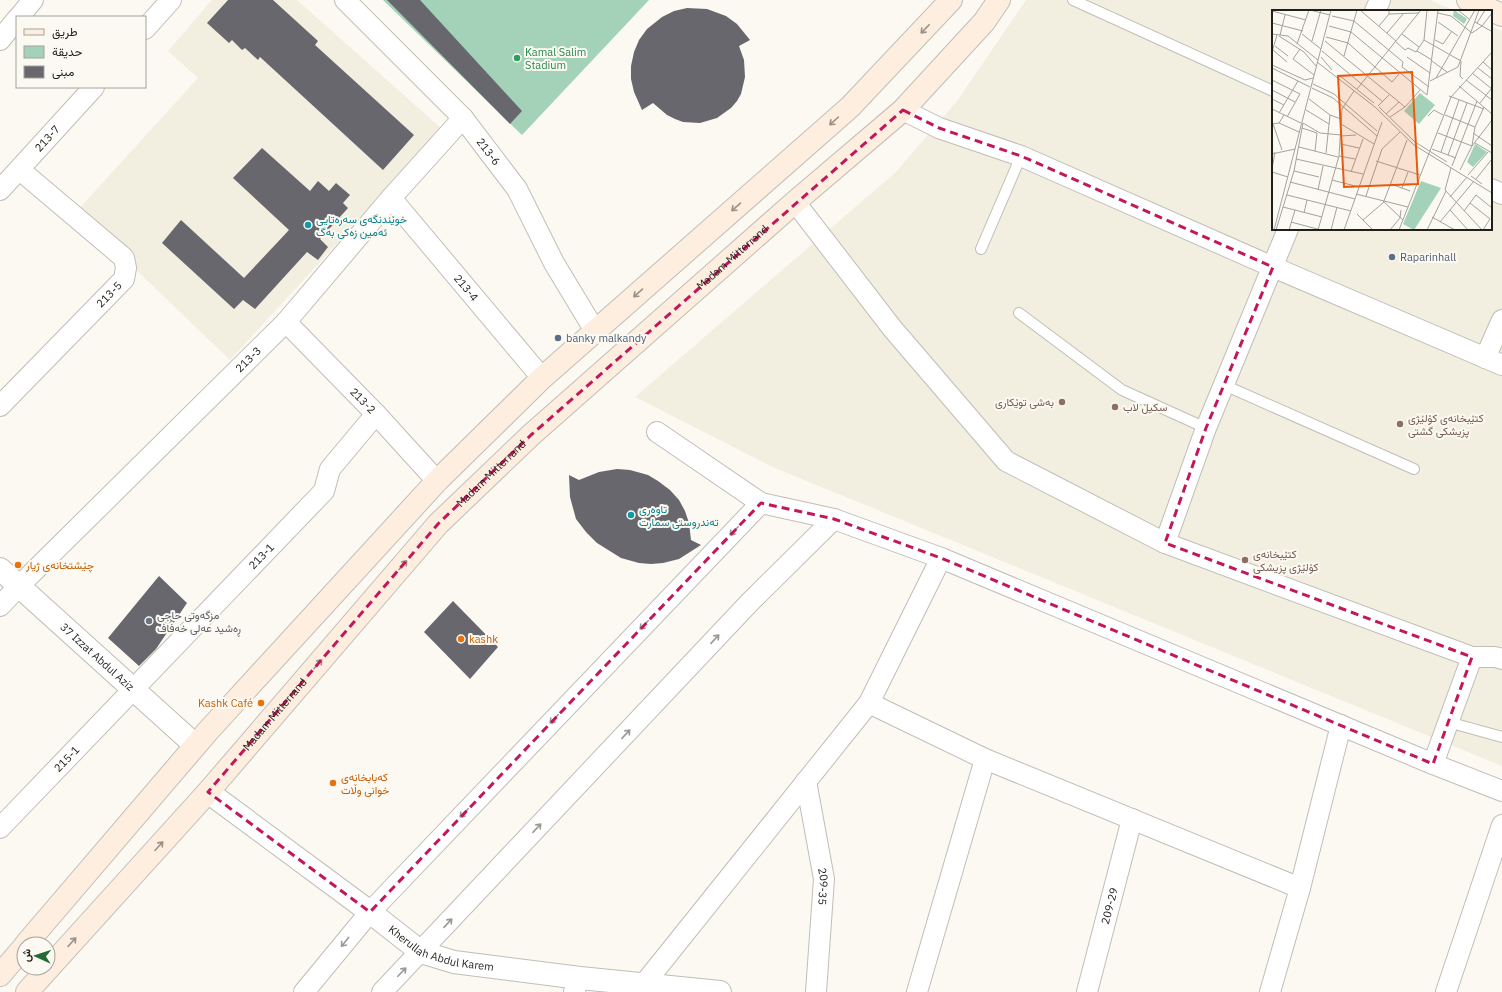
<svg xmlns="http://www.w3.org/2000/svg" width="1502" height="992" viewBox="0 0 1502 992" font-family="'IBM Plex Sans',Vazirmatn,sans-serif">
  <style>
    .built { fill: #f2eee0 }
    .green { fill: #a3d2b9 }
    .building { fill: #68676d }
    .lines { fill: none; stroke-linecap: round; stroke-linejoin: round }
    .service-casing { stroke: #c0beb7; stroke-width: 12 }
    .minor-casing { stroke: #c0beb7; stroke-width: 22 }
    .tertiary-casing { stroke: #c0beb7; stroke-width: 24 }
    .secondary-casing { stroke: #c0beb7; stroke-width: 24 }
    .service { stroke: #fff; stroke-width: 10 }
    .minor { stroke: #fff; stroke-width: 20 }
    .tertiary { stroke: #fff; stroke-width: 22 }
    .secondary { stroke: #feeee0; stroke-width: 22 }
    .oneway { stroke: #9a9188 }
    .oneway2 { stroke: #9b9a99 }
    .marked { fill: none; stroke: #c2185b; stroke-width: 3; stroke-dasharray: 8 5; stroke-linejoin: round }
    .leisure-dot { fill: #2e9e5b; stroke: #fbf9f2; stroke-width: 1.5 }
    .culture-dot { fill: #0f9aa8; stroke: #fbf9f2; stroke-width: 1.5 }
    .service-dot { fill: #5c6f8a; stroke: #fbf9f2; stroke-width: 1.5 }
    .education-dot { fill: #8d6e63; stroke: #fbf9f2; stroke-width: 1.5 }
    .food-dot { fill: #e8710a; stroke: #fbf9f2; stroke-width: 1.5 }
    .worship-dot { fill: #6b7280; stroke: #fbf9f2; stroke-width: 1.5 }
    .labels { text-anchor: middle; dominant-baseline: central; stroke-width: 4; stroke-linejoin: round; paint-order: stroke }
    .leisure-label { font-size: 11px; fill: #27864d; stroke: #fbf9f2; text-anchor: start }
    .street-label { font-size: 11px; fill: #201f1c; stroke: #fbf9f2 }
    .culture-label { font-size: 11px; fill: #0d838f; stroke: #fbf9f2; text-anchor: start }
    .service-label { font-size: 11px; fill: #4e5e75; stroke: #fbf9f2; text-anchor: start }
    .education-label { font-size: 11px; fill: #785e54; stroke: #fbf9f2; text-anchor: start }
    .food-label { font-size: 11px; fill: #c56008; stroke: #fbf9f2; text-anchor: start }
    .worship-label { font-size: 11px; fill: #5b616d; stroke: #fbf9f2; text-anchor: start }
    .inset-road { fill: none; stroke: #a3a29c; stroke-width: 1 }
    .view { fill: #e8590c; fill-opacity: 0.15; stroke: #e8590c; stroke-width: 2 }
    .inset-edge { fill: none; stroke: #201f1c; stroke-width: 2 }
  </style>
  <rect width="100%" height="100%" fill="#fbf9f2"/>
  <path class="built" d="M 212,0 L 297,0 L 442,129 L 230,360 L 76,212 L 198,78 L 168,51 Z
    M 1026,0 L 1430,0 L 1456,11 L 1273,11 L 1273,229 L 1491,229 L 1491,26 L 1502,31 L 1502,766 L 775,468 L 635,397 L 896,172 L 957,101 Z"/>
  <path class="green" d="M 383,0 L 649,0 L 522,135 Z"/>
  <path class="building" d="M 228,0 L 273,0 L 318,41 L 315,45 L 414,135 L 383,170 L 260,57 L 258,60 L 245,48 L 242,50 L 232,40 L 229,43 L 207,23 Z
    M 387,0 L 420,0 L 522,111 L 510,124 Z
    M 687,8 L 707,9 L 726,16 L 737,24 L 750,40 L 739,46 L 744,60 L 745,77 L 741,94 L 737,101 L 731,108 L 717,118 L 700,123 L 683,122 L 675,119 L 667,115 L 653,103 L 642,110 L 634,92 L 631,79 L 631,66 L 634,52 L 639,40 L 647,29 L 662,17 L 674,11 Z
    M 262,148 L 310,191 L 318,181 L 329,191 L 336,183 L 350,195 L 343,203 L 348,208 L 320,239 L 328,247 L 318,260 L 307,252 L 255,309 L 243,300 L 234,309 L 162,243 L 181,220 L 244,278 L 289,230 L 233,178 Z
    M 617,469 L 630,470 L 648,475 L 658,481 L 670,490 L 679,500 L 685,511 L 689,523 L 691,540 L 701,545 L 679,559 L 663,563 L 651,564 L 639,563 L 621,558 L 597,543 L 586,532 L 576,519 L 570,497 L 569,475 L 579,480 L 599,472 Z
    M 159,576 L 187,603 L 156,649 L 139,666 L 108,638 Z
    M 453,601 L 498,647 L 470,679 L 424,632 Z"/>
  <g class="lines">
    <g class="service-casing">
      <path id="service" d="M 1073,0 L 1273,91
        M 981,249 L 1021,156
        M 1019,313 L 1122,390 L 1206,428
        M 1224,385 L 1414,469
        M 1448,722 L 1502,737"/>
    </g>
    <g class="minor-casing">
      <g id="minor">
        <path id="s1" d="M 345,0 L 463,118 L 517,189 L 554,263 L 595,331"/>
        <path d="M 1375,11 L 1380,0"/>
        <path d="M 19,17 L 33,0"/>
        <path d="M 145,29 L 171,0"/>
        <path d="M 0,40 L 17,19"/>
        <path d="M 903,110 L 939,128 L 1021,156 L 1273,267 L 1502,365"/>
        <path d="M 1491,189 L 1502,194"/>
        <path id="s2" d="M 0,190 L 94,87"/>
        <path id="s3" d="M 391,198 L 542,378"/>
        <path d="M 795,202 L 892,328 L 1006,461 L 1165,543 L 1472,657 L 1495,657 L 1502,659"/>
        <path id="s4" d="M 286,322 L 376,414 L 437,481"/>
        <path d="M 1485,358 L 1502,320"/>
        <path id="s5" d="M 0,406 L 124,279 L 126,268 L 124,258 L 20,170"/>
        <path d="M 657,432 L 761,503 L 834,519 L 941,558 L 1433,764 L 1502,791"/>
        <path d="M 1165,543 L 1206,428 L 1288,229"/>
        <path id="s6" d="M 0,606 L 19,586 L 286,322 L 391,198 L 463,118"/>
        <path d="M 869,703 L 985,759 L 1300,888"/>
        <path d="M 1433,764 L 1472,657"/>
        <path id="s7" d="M 806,781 L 824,879 L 816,992"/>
        <path id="s8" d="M 0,828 L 324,491 L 330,469 L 376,414"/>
        <path d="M 644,984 L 869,703 L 941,558"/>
        <path d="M 304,992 L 370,912 L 761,503"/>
        <path d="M 382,992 L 750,602 L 834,519"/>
        <path d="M 574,992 L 580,978"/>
        <path d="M 917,992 L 985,759"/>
        <path id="s9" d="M 1087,992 L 1132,819"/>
        <path d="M 1270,992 L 1300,888 L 1341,725"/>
        <path d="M 1446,992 L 1502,825"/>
      </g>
    </g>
    <g class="tertiary-casing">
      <g id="tertiary">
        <path id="s10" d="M 0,569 L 195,745"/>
        <path id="s11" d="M 208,792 L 370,912 L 421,952 L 454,962 L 580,978 L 720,992"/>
      </g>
    </g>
    <g class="secondary-casing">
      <g id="secondary">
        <path d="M 1468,0 L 1502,15"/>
        <path d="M 26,944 L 208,731 L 437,481 L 542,378 L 850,107 L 951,0"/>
        <path d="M 0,975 L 24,947"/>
        <path id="s12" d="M 27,992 L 208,792 L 438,524 L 531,435 L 795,202 L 903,110 L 984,22 L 999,0"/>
      </g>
    </g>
    <use href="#service" class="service"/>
    <use href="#minor" class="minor"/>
    <use href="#tertiary" class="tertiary"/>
    <use href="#secondary" class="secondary"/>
  </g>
  <defs><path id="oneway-shaft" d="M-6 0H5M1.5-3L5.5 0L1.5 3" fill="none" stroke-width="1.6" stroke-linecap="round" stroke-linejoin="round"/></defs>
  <g class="oneway">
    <use href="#oneway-shaft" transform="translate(925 29) rotate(134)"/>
    <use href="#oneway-shaft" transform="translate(834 121) rotate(138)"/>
    <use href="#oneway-shaft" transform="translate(736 207) rotate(139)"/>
    <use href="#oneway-shaft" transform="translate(638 293) rotate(139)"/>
    <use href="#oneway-shaft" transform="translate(403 565) rotate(-49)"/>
    <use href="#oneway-shaft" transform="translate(318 664) rotate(-49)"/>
    <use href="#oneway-shaft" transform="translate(159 846) rotate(-48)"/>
    <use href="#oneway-shaft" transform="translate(72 942) rotate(-48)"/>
  </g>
  <g class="oneway2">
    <use href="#oneway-shaft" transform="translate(734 531) rotate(134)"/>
    <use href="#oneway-shaft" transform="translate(644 625) rotate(134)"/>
    <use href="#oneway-shaft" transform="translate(715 639) rotate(-47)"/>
    <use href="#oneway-shaft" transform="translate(554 719) rotate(134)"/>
    <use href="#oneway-shaft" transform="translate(626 734) rotate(-47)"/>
    <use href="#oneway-shaft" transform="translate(464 813) rotate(134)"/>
    <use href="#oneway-shaft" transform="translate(537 828) rotate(-47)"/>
    <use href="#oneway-shaft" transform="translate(448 923) rotate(-47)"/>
    <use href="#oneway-shaft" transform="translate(345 942) rotate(129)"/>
    <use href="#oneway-shaft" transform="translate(402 972) rotate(-46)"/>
  </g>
  <path class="marked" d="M 903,110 L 939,128 L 1021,156 L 1273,267 L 1206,428 L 1165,543 L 1472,657 L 1433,764 L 941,558 L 834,519 L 761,503 L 370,912 L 208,792 L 438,524 L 531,435 Z"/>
  <circle class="leisure-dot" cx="517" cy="58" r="4"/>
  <g class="culture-dot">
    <circle cx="308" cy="225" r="4"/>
    <circle cx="631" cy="515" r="4"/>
  </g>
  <g class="service-dot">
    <circle cx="1392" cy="257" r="4"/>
    <circle cx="558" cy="338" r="4"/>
  </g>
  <g class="education-dot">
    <circle cx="1062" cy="402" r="4"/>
    <circle cx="1115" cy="407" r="4"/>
    <circle cx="1400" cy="424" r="4"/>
    <circle cx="1245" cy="560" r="4"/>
  </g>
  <g class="food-dot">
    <circle cx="18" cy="565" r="4"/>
    <circle cx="461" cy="639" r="4"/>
    <circle cx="261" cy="703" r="4"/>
    <circle cx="333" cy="783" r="4"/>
  </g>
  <circle class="worship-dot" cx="149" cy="621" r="4"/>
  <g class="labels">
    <g class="leisure-label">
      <text x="525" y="52">Kamal Salim<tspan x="525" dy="13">Stadium</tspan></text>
    </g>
    <g class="street-label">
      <text stroke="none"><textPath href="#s2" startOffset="70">213-7</textPath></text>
      <text stroke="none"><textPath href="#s1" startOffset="209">213-6</textPath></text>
      <text stroke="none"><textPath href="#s12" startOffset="1020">Madam Mitterrand</textPath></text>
      <text stroke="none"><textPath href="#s3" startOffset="117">213-4</textPath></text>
      <text stroke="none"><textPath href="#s5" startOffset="156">213-5</textPath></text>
      <text stroke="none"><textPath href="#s6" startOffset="350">213-3</textPath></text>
      <text stroke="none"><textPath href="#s4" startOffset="110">213-2</textPath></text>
      <text stroke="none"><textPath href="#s12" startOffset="696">Madam Mitterrand</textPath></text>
      <text stroke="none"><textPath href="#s8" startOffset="377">213-1</textPath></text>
      <text stroke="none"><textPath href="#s10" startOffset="131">37 Izzat Abdul Aziz</textPath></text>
      <text stroke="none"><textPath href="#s12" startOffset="372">Madam Mitterrand</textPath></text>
      <text stroke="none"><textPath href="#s8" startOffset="96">215-1</textPath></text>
      <text stroke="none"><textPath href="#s7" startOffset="107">209-35</textPath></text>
      <text stroke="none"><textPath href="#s9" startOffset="89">209-29</textPath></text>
      <text stroke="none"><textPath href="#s11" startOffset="284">Kherullah Abdul Karem</textPath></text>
    </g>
    <g class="culture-label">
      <text x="316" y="219">خوێندنگەی سەرەتایی<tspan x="316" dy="13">ئەمین زەکی بەگ</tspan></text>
      <text x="639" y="509">تاوەری<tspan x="639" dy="13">تەندروستی سمارت</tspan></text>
    </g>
    <g class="service-label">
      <text x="1400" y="257">Raparinhall</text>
      <text x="566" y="338">banky malkandy</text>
    </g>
    <g class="education-label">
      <text x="1054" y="402" text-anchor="end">بە‌شی توێكاری</text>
      <text x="1123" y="407">سكیڵ لاب</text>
      <text x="1408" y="418">کتێبخانەی کۆلێژی<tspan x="1408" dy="13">پزیشکی گشتی</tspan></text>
      <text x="1253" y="554">كتێبخانە‌ی<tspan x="1253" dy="13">كۆلێژی پزیشكی</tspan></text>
    </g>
    <g class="food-label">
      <text x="26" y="565">چێشتخانەی ژیار</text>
      <text x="469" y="639">kashk</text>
      <text x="253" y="703" text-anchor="end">Kashk Café</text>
      <text x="341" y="777">کەبابخانەی<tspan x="341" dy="13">خوانی وڵات</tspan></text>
    </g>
    <g class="worship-label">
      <text x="157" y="615">مزگەوتی حاجی<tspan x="157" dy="13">ڕەشید عەلی خەفاف</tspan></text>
    </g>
  </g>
  <g transform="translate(1272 10)">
    <rect width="220" height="220" fill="#fbf9f2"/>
    <path d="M 182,0 L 195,9 L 192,14 L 181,6 ZM 148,83 L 163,95 L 147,114 L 132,101 ZM 203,134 L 215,142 L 201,157 L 195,152 ZM 149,171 L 169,178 L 142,220 L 131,214 Z" fill="#a3d2b9"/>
    <path class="inset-road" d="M 38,0 L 58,5M 88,0 L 124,31M 186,0 L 197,9M 0,1 L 34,10M 166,3 L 179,6 L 200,23 L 210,16 L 220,3M 117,4 L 147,3M 60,6 L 82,11 L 131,52 L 130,57 L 157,77M 166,12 L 186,26M 203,12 L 219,21 L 220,19M 0,13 L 31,21M 205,13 L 213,0M 57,16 L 79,22 L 155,85 L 166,0M 107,16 L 117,4 L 117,0M 115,23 L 131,4M 0,24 L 16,26 L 46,50M 30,24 L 49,39M 130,24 L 147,37M 8,25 L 13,5M 7,26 L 32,42M 54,27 L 76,33 L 120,72 L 127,64M 152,30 L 189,51 L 188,66 L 191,69M 163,30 L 171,34 L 180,21M 40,31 L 49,0M 53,31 L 133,97M 124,32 L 133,40 L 136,38 L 144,42 L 152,30 L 155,0M 25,34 L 37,0M 3,36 L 16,46M 28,39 L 21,49 L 42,65M 1,40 L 15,52M 50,41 L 111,92M 145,41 L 160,50M 0,42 L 5,25M 32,42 L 44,56M 72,46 L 85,0M 49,47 L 60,60M 135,47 L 158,63M 160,51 L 175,62M 45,52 L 103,97 L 142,135 L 220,183M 211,52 L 220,60M 0,55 L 33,70 L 41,68M 0,58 L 38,77M 206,58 L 220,69M 200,63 L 220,79M 68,66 L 102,93M 164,68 L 186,57 L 207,0M 0,70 L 28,84 L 15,107M 194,70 L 220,90M 158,71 L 164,68 L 203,0M 41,74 L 62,84 L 105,121M 187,76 L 220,104M 40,78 L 61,88 L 105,126M 85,79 L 149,0M 0,80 L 23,92M 177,86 L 212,99M 0,89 L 12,95M 37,89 L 58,105 L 69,109M 208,93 L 219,79M 106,96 L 117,85M 107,97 L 143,132 L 175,152M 0,99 L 29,113M 34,100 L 57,114M 7,103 L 26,71M 114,104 L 127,92M 173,105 L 203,117M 156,106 L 162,100 L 171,105M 118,107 L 133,97 L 148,80M 0,111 L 10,140M 7,113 L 27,122M 31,113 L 48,123 L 69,125M 0,114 L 7,113 L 12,105M 69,114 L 102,134M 30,118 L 45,123M 166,123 L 200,136M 201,123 L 220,136M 69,126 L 84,125M 203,133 L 220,143M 69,134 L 87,138M 200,136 L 203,117 L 212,97M 27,137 L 66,147M 160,139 L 184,148M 43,141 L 45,123M 169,142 L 187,90M 54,143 L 58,105M 0,144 L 23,139M 176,145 L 195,93M 67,146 L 83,149M 24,149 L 91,164M 104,151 L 148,165M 180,156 L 205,91M 179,158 L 173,180 L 210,220M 0,159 L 3,142M 188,160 L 200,136 L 220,110M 22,161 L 47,167M 0,162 L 16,167M 79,162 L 91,129M 196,165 L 216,142M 199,166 L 210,174M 204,169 L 220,149M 60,170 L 87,177M 18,172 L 83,189M 119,174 L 138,181M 130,178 L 136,162M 46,180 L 51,156M 84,184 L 136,197M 15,185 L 79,201M 94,186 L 110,139 L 128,122M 178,187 L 195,167M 110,190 L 131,210M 112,191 L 135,130M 198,193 L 218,209 L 211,220M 11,197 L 50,207M 178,200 L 196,220M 192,201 L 204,185 L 220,198M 32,203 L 35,190M 85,204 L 101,220M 160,207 L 183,220M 91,210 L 112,192M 19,212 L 49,220M 168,212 L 202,171M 2,220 L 59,0M 4,220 L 22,161 L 31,113M 17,220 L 23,200M 46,220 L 67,146 L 70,99 L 82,81M 59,220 L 65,197M 72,220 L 110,112M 118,220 L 128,208 L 129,200M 127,220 L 179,87 L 220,42M 155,220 L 174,181"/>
    <path class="view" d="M 140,62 L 146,174 L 72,177 L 66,66 Z"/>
    <rect width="220" height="220" class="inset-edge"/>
  </g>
  <rect x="16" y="16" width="130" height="72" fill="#fbf9f2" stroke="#a3a29c"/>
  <rect x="24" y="29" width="20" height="6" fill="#feeee0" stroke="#a3a29c"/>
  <text x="52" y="36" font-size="12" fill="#201f1c">طريق</text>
  <rect x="24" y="46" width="20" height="12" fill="#a3d2b9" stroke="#a3a29c"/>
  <text x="52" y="56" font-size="12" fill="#201f1c">حديقة</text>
  <rect x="24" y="66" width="20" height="12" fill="#68676d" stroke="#a3a29c"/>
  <text x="52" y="76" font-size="12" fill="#201f1c">مبنى</text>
  <g transform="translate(36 956) rotate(273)"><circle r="19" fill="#fbf9f2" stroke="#a3a29c"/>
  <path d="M0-3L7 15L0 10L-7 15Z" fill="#236a36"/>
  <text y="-6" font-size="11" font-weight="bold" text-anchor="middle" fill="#201f1c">ش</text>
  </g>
</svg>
